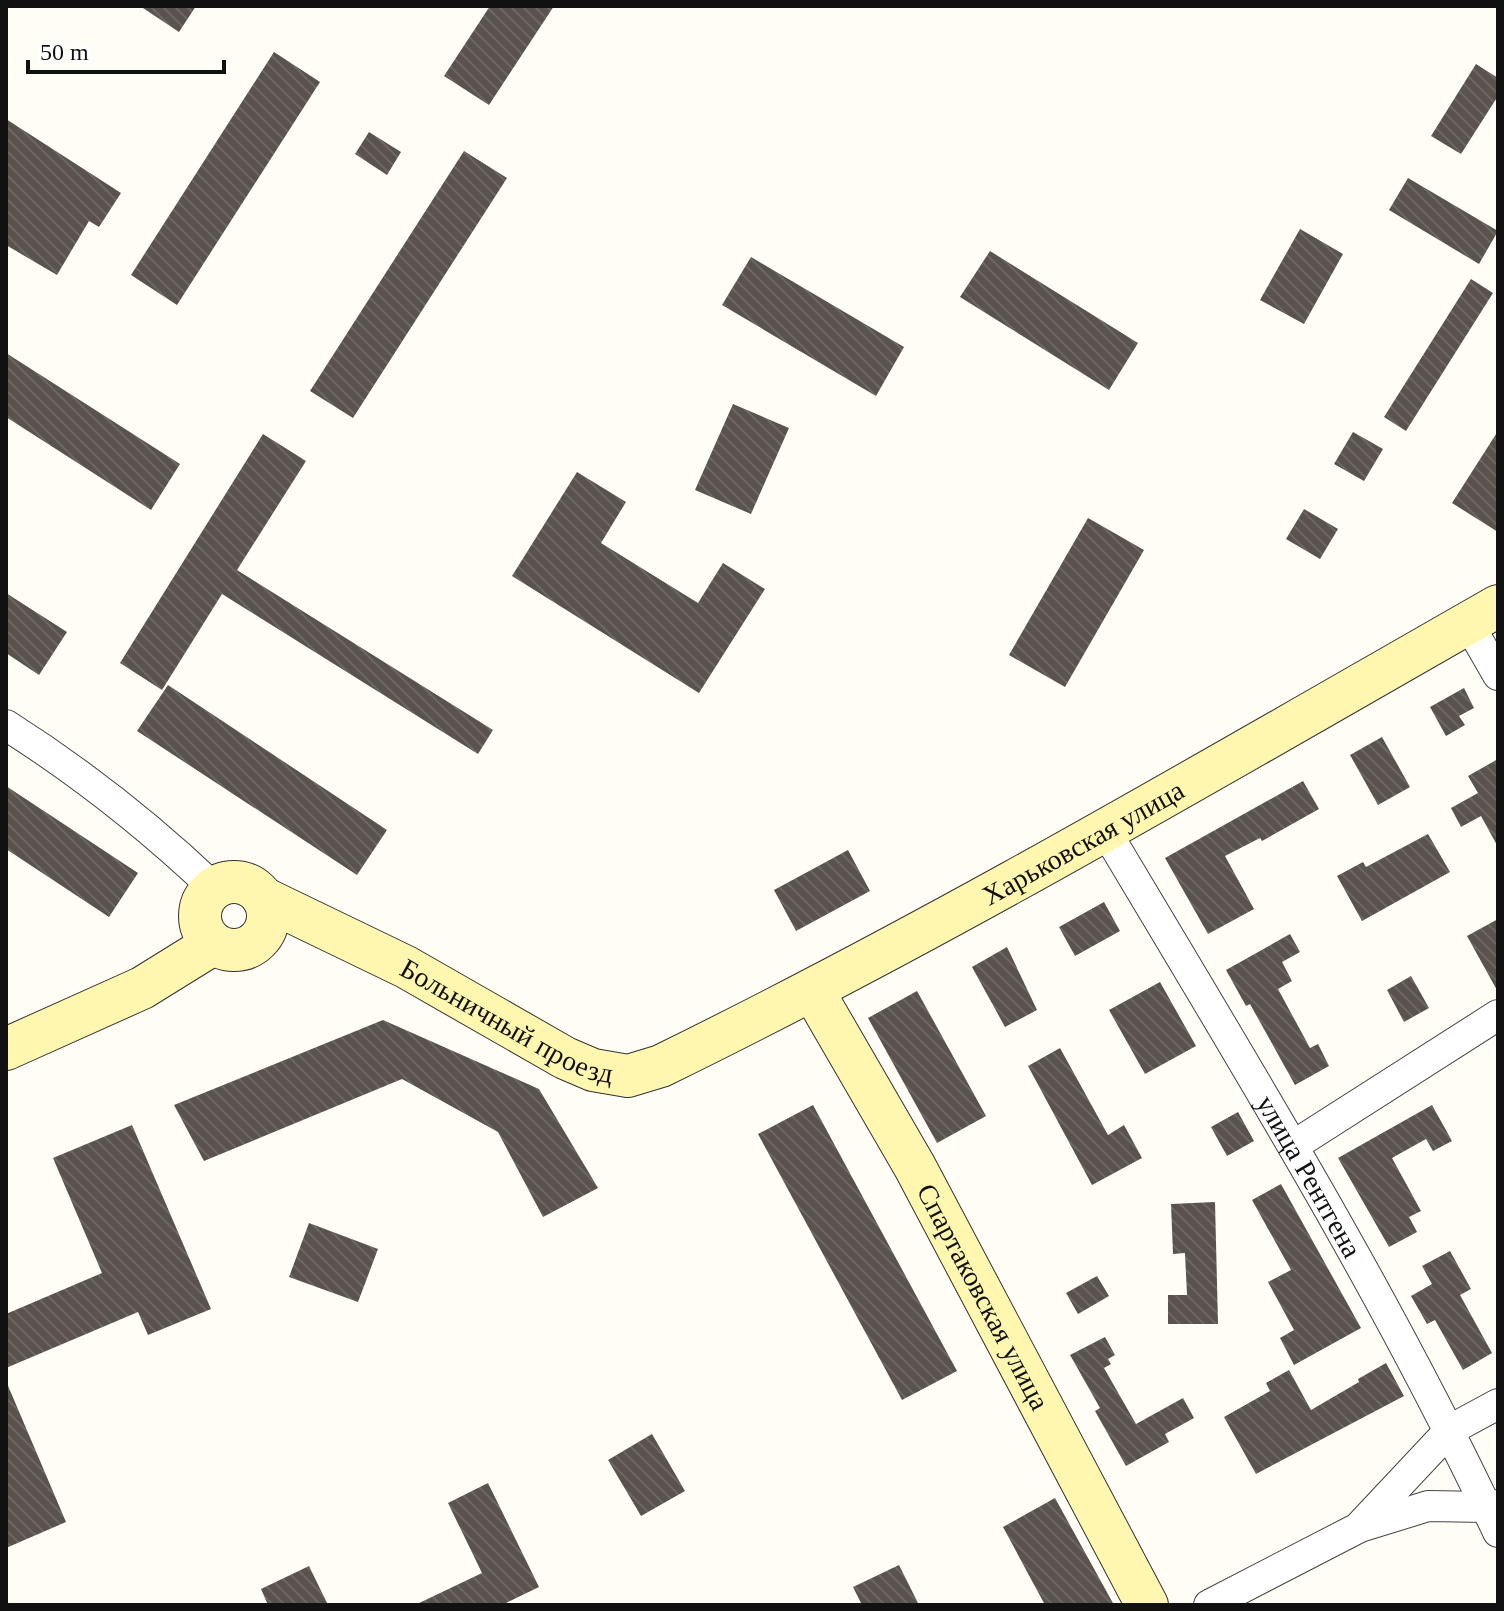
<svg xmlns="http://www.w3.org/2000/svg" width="1504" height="1611" viewBox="0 0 1504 1611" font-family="Georgia,serif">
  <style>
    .building { fill: url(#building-back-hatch) }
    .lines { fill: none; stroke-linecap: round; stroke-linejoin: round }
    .street-casing { stroke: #444; stroke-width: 32 }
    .secondary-casing { stroke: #333; stroke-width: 44 }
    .street { stroke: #fff; stroke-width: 30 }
    .secondary { stroke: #fff6b0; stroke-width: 42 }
    .labels { text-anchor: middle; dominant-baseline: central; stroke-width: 8; stroke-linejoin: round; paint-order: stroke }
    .street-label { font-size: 28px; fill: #111; stroke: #fff }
  </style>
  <defs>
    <pattern id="building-back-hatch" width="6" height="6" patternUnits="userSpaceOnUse" patternTransform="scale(2)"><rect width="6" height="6" fill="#5a524d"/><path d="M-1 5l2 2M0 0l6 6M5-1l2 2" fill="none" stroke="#6d6662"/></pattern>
  </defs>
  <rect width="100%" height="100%" fill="#fffdf5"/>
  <path class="building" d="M 140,6 L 196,6 L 179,32 Z
    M 490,6 L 554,6 L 489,105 L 444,76 Z
    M 274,52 L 320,82 L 177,305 L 131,275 Z
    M 1476,64 L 1498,78 L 1498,96 L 1461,154 L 1431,136 Z
    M 6,119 L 121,193 L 99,227 L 89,221 L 57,275 L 6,245 Z
    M 369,132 L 401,152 L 387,175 L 355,154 Z
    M 464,151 L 507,178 L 353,418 L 310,391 Z
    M 1408,178 L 1498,231 L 1479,264 L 1389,210 Z
    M 1300,229 L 1343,254 L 1304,324 L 1260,300 Z
    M 990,251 L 1138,343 L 1109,390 L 960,297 Z
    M 751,257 L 904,347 L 876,396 L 722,305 Z
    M 1471,279 L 1493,293 L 1406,431 L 1384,417 Z
    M 6,353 L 180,464 L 151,510 L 6,417 Z
    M 733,404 L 789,428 L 751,514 L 695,490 Z
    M 1498,431 L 1498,532 L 1452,503 Z
    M 1353,432 L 1383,449 L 1364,481 L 1334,464 Z
    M 263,434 L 306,461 L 237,570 L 493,730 L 478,754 L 222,594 L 162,690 L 120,663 Z
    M 577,472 L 626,502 L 601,543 L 698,603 L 723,563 L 765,589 L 699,693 L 512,576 Z
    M 1304,509 L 1338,529 L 1320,559 L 1286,539 Z
    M 1088,518 L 1144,550 L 1065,687 L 1009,655 Z
    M 6,593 L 67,632 L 39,675 L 6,653 Z
    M 168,685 L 387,830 L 357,875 L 137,731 Z
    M 1464,688 L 1474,708 L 1459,716 L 1465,725 L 1446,736 L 1430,707 Z
    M 1382,737 L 1410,787 L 1378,805 L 1350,755 Z
    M 1498,759 L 1498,847 L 1481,816 L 1461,827 L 1451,808 L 1478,793 L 1468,776 Z
    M 1303,781 L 1319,809 L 1262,841 L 1260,838 L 1225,856 L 1254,909 L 1208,934 L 1165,858 Z
    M 6,786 L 138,873 L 109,917 L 6,849 Z
    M 1428,834 L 1450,872 L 1362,921 L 1337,876 L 1363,862 L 1366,867 Z
    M 848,850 L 870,891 L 796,931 L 774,890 Z
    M 1104,902 L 1120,931 L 1075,956 L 1059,927 Z
    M 1498,919 L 1498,992 L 1467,936 Z
    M 1290,934 L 1300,952 L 1282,962 L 1292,981 L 1278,989 L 1310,1048 L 1318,1044 L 1329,1066 L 1295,1085 L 1250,1004 L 1246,1006 L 1226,970 Z
    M 1007,947 L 1037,1010 L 1005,1027 L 972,967 Z
    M 1411,976 L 1429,1008 L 1404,1022 L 1387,990 Z
    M 1160,982 L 1196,1046 L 1145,1074 L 1109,1010 Z
    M 917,991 L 986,1116 L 937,1143 L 868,1018 Z
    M 383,1020 L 539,1089 L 598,1188 L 543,1217 L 498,1132 L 402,1079 L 204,1161 L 174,1105 Z
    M 1060,1048 L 1108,1135 L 1124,1125 L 1142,1158 L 1092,1185 L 1028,1066 Z
    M 813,1105 L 957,1371 L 902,1400 L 758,1134 Z
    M 1432,1105 L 1452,1141 L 1433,1151 L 1426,1139 L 1392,1158 L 1421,1211 L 1409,1217 L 1417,1232 L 1389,1247 L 1338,1158 Z
    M 1238,1112 L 1254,1141 L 1227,1156 L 1211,1127 Z
    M 132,1125 L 211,1309 L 148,1335 L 138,1312 L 6,1368 L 6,1314 L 102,1273 L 53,1158 Z
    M 1281,1184 L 1361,1328 L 1294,1365 L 1280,1338 L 1294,1330 L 1268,1282 L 1291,1270 L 1252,1200 Z
    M 1215,1202 L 1218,1324 L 1168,1324 L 1168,1295 L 1187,1295 L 1185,1253 L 1173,1254 L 1171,1204 Z
    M 309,1223 L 378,1249 L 358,1302 L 289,1277 Z
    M 1450,1251 L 1471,1289 L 1460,1295 L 1492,1353 L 1463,1370 L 1435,1320 L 1427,1324 L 1411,1296 L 1432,1284 L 1422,1266 Z
    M 1097,1276 L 1109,1296 L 1078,1314 L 1066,1293 Z
    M 1105,1337 L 1115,1355 L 1108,1359 L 1111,1364 L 1104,1368 L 1136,1424 L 1183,1398 L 1194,1418 L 1165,1434 L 1169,1442 L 1126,1466 L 1095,1411 L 1100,1408 L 1070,1355 Z
    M 1386,1363 L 1404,1396 L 1256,1474 L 1224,1417 L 1270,1391 L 1266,1383 L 1289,1370 L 1311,1410 L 1359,1382 L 1358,1379 Z
    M 6,1381 L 66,1522 L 6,1548 Z
    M 652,1434 L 685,1491 L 641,1516 L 608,1460 Z
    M 488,1483 L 539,1587 L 502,1605 L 415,1605 L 482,1573 L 448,1503 Z
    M 1055,1498 L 1114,1605 L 1045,1605 L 1003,1527 Z
    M 899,1565 L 919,1605 L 862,1605 L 853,1587 Z
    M 309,1566 L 328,1605 L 268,1605 L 261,1589 Z"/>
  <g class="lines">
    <g class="street-casing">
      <g id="street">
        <path d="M 1468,623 L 1498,675"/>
        <path d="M 6,725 C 80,772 150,827 214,888"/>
        <path id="s1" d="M 1105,830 C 1242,1060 1384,1289 1498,1532"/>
        <path d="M 1293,1146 L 1498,1015"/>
        <path d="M 1360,1527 L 1428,1506 L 1486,1507 L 1498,1505"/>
        <path d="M 1209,1605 L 1358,1528 L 1450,1430 L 1498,1404"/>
      </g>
    </g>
    <g class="secondary-casing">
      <g id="secondary">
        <circle cx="234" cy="916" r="34"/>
        <path id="s2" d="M 263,898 L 406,967 L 565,1058 L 593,1070 L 628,1076 L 661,1066 C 947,926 1221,764 1498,606"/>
        <path id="s3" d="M 813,991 L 915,1167 L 1147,1605"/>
        <path d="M 6,1049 L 142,988 L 213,944"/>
      </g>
    </g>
    <use href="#street" class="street"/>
    <use href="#secondary" class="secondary"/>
  </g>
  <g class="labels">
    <g class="street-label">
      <text stroke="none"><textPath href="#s2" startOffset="920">Харьковская улица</textPath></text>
      <text stroke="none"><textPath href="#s2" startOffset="274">Больничный проезд</textPath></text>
      <text stroke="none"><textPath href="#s1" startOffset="402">улица Рентгена</textPath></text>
      <text stroke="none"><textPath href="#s3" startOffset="350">Спартаковская улица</textPath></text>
    </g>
  </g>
  <rect width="1504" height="1611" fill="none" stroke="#111111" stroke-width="16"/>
  <path d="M28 60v12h196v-12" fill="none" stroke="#111111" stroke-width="4"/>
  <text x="40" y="60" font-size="24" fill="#111111" stroke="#ffffff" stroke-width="6" paint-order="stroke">50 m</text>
</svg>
